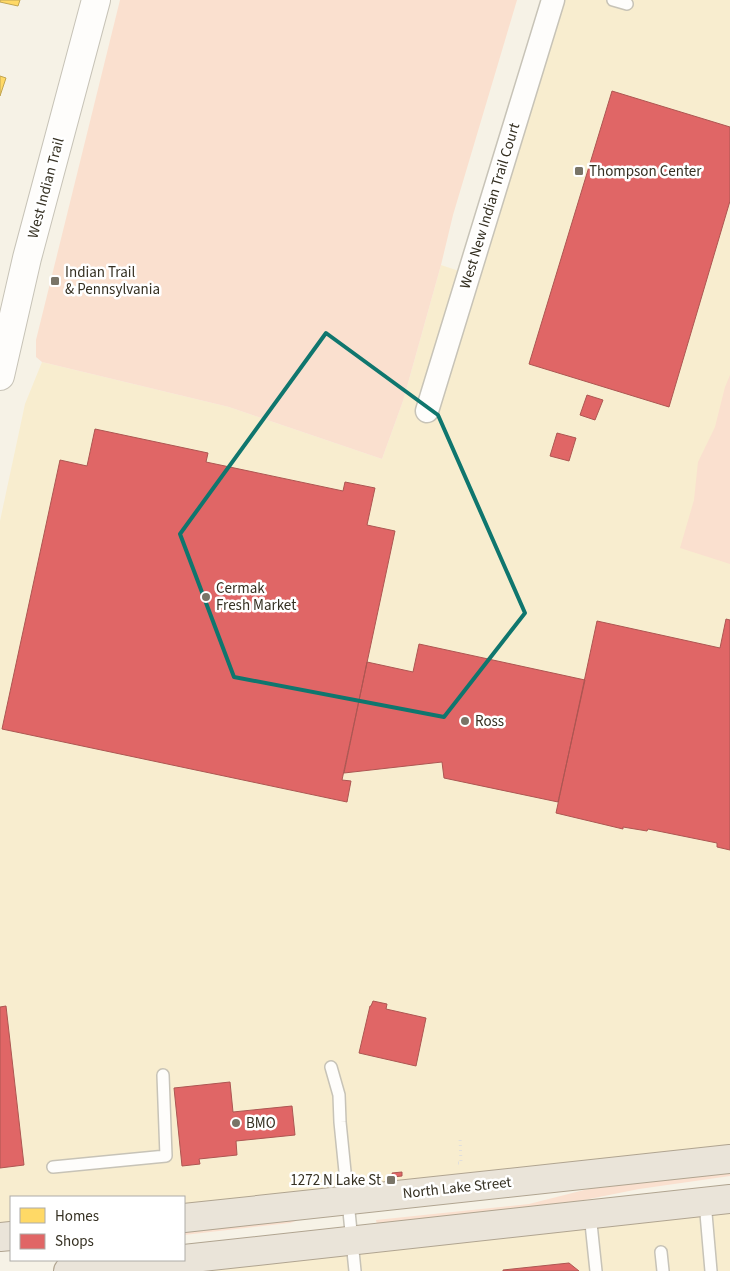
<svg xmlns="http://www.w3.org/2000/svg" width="730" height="1271" viewBox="0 0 730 1271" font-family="'Source Sans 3',sans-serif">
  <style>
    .built { fill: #f8edcf }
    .green { fill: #fae0cf }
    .homes { fill: #ffd966; stroke: #c2a652 }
    .shops { fill: #e06666; stroke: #ad5652 }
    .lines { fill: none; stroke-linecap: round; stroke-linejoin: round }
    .service-casing { stroke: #c7c3b7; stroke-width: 14 }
    .minor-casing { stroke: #c7c3b7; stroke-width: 25 }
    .secondary-casing { stroke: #c7c3b7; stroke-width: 30 }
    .primary-casing { stroke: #b0a490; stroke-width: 30 }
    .path { stroke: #e1dfdb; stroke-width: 3; stroke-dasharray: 1 4; stroke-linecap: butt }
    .service { stroke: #fefdfb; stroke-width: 11 }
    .minor { stroke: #fefdfb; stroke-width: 22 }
    .secondary { stroke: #fefdfb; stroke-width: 28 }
    .primary { stroke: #eae4d9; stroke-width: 28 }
    .marked { fill: none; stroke: #0f766e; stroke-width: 4; stroke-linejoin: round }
    .poi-dot { fill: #797467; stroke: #fff; stroke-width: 2 }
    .labels { text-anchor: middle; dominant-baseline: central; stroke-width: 5; stroke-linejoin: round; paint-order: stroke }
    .poi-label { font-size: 15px; fill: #353022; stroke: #fff; text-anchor: start }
    .street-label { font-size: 15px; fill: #353022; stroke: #fff }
  </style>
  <rect width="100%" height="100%" fill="#f6f2e6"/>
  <path class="built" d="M 542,0 L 730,0 L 730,1146 L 184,1205 L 184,1197 L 11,1197 L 11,1223 L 0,1224 L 0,521 L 25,404 L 42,362 L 229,407 L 382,459 L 403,401 L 441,265 L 459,271 Z
    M 730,1212 L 730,1271 L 183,1271 Z"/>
  <path class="green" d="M 120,0 L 517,0 L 453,215 L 441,265 L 403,401 L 382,459 L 229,407 L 42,362 L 36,357 L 36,340 Z
    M 730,375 L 730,564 L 680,548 L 694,500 L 698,462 L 715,427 L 725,387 Z
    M 730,1171 L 730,1176 L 639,1189 L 554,1206 L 377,1225 L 376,1220 L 529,1204 L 600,1186 Z
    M 294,1218 L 296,1221 L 290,1223 L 184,1235 L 184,1230 Z"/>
  <path class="homes" d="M 0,0 L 20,0 L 18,6 L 0,2 Z
    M 0,76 L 6,78 L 0,96 Z"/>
  <path class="shops" d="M 612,91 L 730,127 L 730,201 L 669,407 L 529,364 Z
    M 587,395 L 603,400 L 595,420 L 580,415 Z
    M 95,429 L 208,453 L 206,462 L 343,491 L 345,482 L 375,488 L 367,525 L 395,531 L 342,780 L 351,781 L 347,802 L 2,729 L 60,460 L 87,466 Z
    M 557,433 L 576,438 L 569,461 L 550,456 Z
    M 726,619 L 730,620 L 730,850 L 717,847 L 717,843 L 648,829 L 647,831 L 623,827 L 623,829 L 556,813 L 597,621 L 720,648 Z
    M 419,644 L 585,680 L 558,802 L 444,778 L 442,762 L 344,773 L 367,662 L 413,672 Z
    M 373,1001 L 387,1004 L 386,1009 L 426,1018 L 416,1066 L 359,1053 L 370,1006 L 371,1006 Z
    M 6,1006 L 24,1165 L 0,1168 L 0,1007 Z
    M 230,1082 L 233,1112 L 292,1106 L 295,1135 L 236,1141 L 237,1155 L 199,1159 L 200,1164 L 182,1166 L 174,1088 Z
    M 402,1172 L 402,1176 L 393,1177 L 392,1173 Z
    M 569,1263 L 579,1271 L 503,1271 L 503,1270 Z"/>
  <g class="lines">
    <g class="service-casing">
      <path id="service" d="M 613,0 L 627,4
        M 331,1067 L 339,1095 L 340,1122 L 355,1271
        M 53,1167 L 166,1156 L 163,1075
        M 705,1202 L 711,1271
        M 590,1214 L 596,1271
        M 661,1252 L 663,1271"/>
    </g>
    <g class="minor-casing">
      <path id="minor" d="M 427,411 L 553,0"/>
    </g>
    <g class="secondary-casing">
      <path id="secondary" d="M 0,376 L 27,258 L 96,0"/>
    </g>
    <g class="primary-casing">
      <path id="primary" d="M 184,1218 L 730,1159
        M 0,1237 L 11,1236
        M 184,1259 L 730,1199
        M 68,1271 L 173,1260"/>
    </g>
    <path class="path" d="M 458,1163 L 461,1163 L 460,1137"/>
    <use href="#service" class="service"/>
    <use href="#minor" class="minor"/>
    <use href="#secondary" class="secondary"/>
    <use href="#primary" class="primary"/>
  </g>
  <path class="marked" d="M 326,333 L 438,415 L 525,613 L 444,717 L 234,677 L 180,534 Z"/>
  <g class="poi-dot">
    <rect x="574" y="166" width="10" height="10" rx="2.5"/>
    <rect x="50" y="276" width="10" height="10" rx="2.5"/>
    <circle cx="206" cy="597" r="5"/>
    <circle cx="465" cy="721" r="5"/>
    <circle cx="236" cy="1123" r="5"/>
    <rect x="386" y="1175" width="10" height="10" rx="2.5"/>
  </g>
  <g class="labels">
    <g class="poi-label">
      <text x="589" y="171">Thompson Center</text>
      <text x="65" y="272">Indian Trail<tspan x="65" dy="17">&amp; Pennsylvania</tspan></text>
      <text x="216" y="588">Cermak<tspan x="216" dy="17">Fresh Market</tspan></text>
      <text x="475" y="721">Ross</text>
      <text x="246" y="1123">BMO</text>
      <text x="381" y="1180" text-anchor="end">1272 N Lake St</text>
    </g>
    <g class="street-label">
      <text transform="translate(46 188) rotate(-75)">West Indian Trail</text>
      <text transform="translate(490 206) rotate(-73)">West New Indian Trail Court</text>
      <text transform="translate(457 1188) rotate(-6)">North Lake Street</text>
    </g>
  </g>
  <rect x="10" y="1196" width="175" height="65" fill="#ffffff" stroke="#aeaca7"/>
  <rect x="20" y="1208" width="25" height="15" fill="#ffd966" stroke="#aeaca7"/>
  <text x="55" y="1221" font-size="15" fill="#353022">Homes</text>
  <rect x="20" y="1234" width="25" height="15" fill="#e06666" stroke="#aeaca7"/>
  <text x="55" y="1246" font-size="15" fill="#353022">Shops</text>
</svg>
